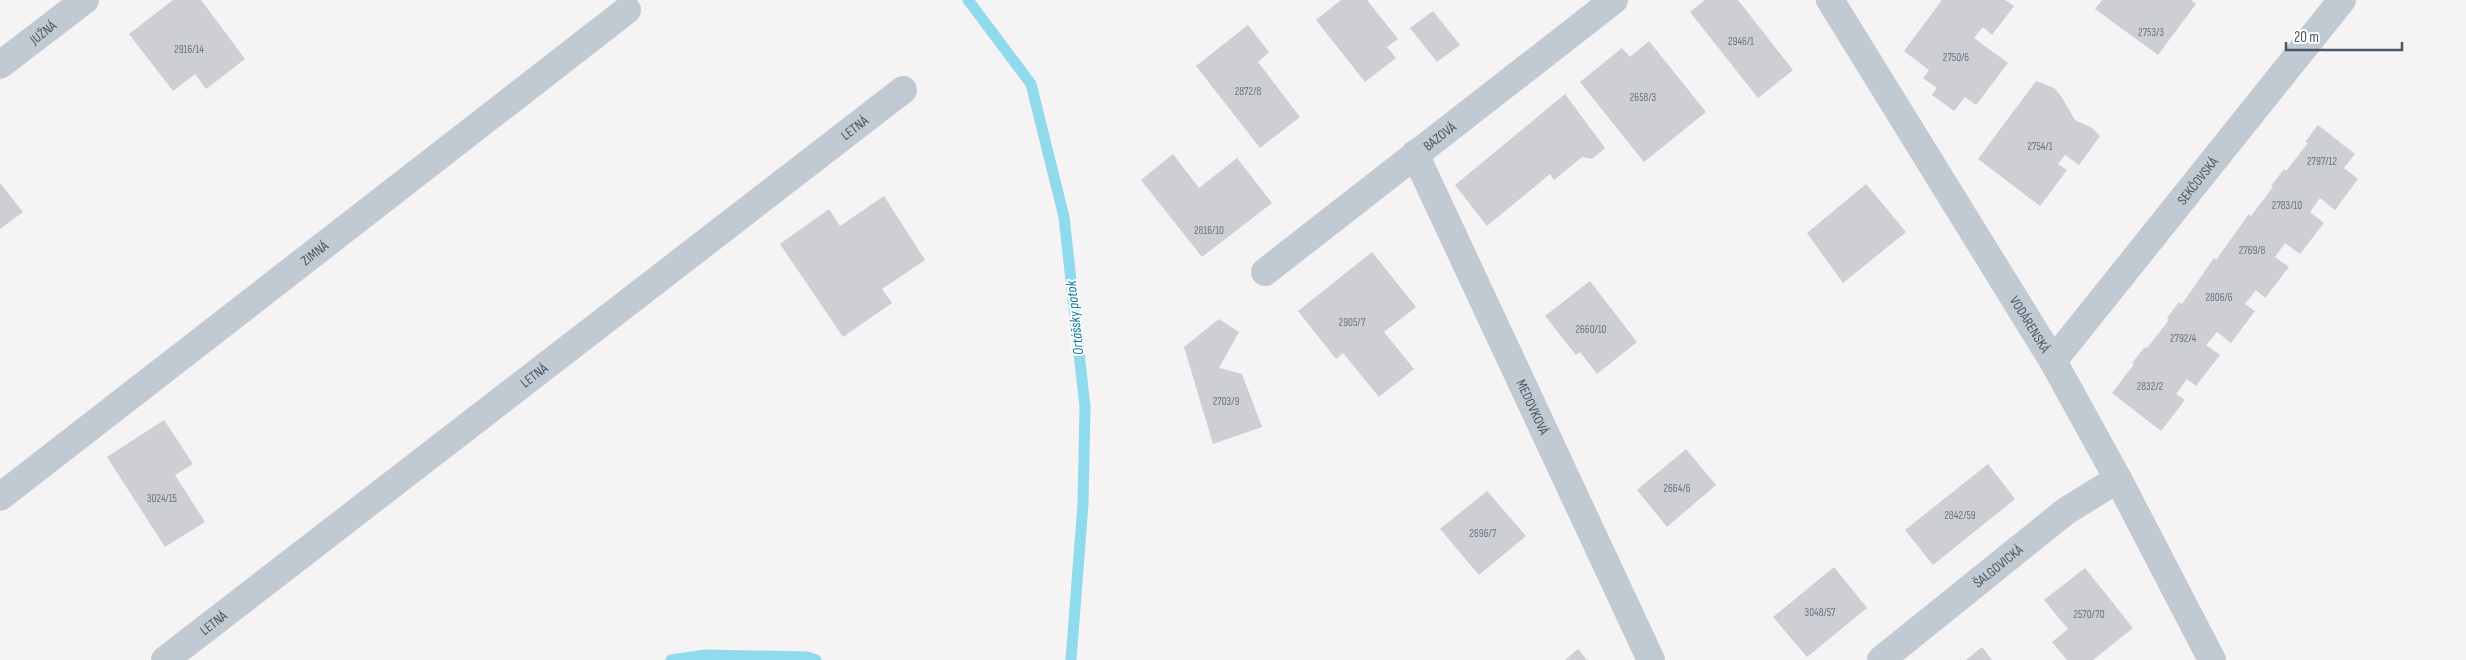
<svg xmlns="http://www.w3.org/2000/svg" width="2466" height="660" viewBox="0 0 2466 660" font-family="'Sofia Sans Condensed',sans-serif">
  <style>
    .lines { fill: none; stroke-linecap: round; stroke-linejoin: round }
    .stream { stroke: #90daee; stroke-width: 11 }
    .building { fill: #cdcfd5 }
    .street { stroke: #c1cad2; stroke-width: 28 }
    .labels { text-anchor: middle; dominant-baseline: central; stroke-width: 4; stroke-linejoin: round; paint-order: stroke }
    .number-label { font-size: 11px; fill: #6b747e }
    .street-label { font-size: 14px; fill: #4a5661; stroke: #fff }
    .water-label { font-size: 15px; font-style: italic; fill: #0c7c9b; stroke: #fff }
  </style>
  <rect width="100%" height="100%" fill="#f5f3f3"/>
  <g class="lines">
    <path class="stream" d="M 968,0 L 1031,84 L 1064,217 L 1085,407 L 1083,504 L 1071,660
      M 671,660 L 705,655 L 807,657 L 816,660"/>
  </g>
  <path class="building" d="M 173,0 L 201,0 L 245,59 L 206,89 L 195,74 L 173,91 L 129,34 Z
    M 1341,0 L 1367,0 L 1398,39 L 1387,47 L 1396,58 L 1365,82 L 1316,20 Z
    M 1705,0 L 1738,0 L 1793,70 L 1758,98 L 1690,12 Z
    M 1942,0 L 2005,0 L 2014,6 L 1992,35 L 1983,27 L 1974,38 L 2008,63 L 1976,105 L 1965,97 L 1954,111 L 1932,95 L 1937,88 L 1923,78 L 1929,70 L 1904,51 Z
    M 2102,0 L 2191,0 L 2196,4 L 2158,55 L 2095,9 Z
    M 1433,11 L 1460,45 L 1437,62 L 1410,28 Z
    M 1248,25 L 1269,52 L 1258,62 L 1300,117 L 1260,148 L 1196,66 Z
    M 1649,41 L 1706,112 L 1644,162 L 1580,82 L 1622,48 L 1630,57 Z
    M 2036,81 L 2054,88 L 2061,96 L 2075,120 L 2092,128 L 2100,136 L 2079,165 L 2065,155 L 2058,164 L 2067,170 L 2040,206 L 1978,159 Z
    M 1565,94 L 1605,148 L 1592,159 L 1582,157 L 1554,180 L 1550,174 L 1487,226 L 1455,185 Z
    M 2318,125 L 2355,154 L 2344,168 L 2358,179 L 2335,210 L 2320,198 L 2310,212 L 2324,223 L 2300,254 L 2285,243 L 2275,257 L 2289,267 L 2265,298 L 2256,290 L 2245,304 L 2255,311 L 2231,343 L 2217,332 L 2206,345 L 2220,355 L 2196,386 L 2187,379 L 2176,394 L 2185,400 L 2161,431 L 2112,393 L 2134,364 L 2132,363 L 2145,347 L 2147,348 L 2169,320 L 2167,318 L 2179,302 L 2182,304 L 2214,258 L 2216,260 L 2249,214 L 2251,216 L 2273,187 L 2271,186 L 2284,169 L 2286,171 L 2308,143 L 2305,142 Z
    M 1173,154 L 1199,188 L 1237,158 L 1272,203 L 1202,257 L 1141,180 Z
    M 0,183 L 23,212 L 0,229 Z
    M 1866,184 L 1906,232 L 1843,283 L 1807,233 Z
    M 884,196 L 925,260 L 882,289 L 892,303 L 843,337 L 780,244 L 829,209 L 840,226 Z
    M 1372,252 L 1416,307 L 1384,332 L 1414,369 L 1379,397 L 1343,353 L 1336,359 L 1298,311 Z
    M 1590,281 L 1637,342 L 1597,374 L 1580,352 L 1576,355 L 1545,316 Z
    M 1219,319 L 1239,332 L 1219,368 L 1242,374 L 1262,427 L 1213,444 L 1184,347 Z
    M 164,420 L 193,464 L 175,475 L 205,522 L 165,547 L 107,457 Z
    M 1686,449 L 1716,485 L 1667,527 L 1637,490 Z
    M 1988,464 L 2015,499 L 1933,565 L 1905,530 Z
    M 1487,491 L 1526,536 L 1479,575 L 1440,529 Z
    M 1834,567 L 1867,608 L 1807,657 L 1773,617 Z
    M 2085,568 L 2133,628 L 2093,660 L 2067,660 L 2052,642 L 2068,629 L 2044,600 Z
    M 1982,647 L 1992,660 L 1966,660 Z
    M 1578,649 L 1587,660 L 1565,660 Z"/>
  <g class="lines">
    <g class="street">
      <path id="s1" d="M 1830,0 L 2053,361 L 2118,479 L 2212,660"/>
      <path id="s2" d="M 0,65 L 85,0"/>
      <path id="s3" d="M 1415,154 L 1651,660"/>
      <path id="s4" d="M 1265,272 L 1614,0"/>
      <path id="s5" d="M 2053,361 L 2342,0"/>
      <path id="s6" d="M 0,497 L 627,10"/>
      <path id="s7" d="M 165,660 L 903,90"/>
      <path id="s8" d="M 1881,660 L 2066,511 L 2118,479"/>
    </g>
  </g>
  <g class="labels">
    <g class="number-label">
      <text x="2151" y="32">2753/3</text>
      <text x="1741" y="41">2946/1</text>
      <text x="189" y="49">2916/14</text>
      <text x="1956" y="57">2750/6</text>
      <text x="1248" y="91">2872/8</text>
      <text x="1643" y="97">2658/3</text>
      <text x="2040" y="146">2754/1</text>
      <text x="2322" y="161">2797/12</text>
      <text x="2287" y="205">2783/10</text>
      <text x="1209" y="230">2816/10</text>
      <text x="2252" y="250">2769/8</text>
      <text x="2219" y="297">2806/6</text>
      <text x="1352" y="322">2905/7</text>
      <text x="1591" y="329">2660/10</text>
      <text x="2183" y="338">2792/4</text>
      <text x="2150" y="386">2832/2</text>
      <text x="1226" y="401">2703/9</text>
      <text x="1677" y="488">2664/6</text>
      <text x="162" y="498">3024/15</text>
      <text x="1960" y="515">2842/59</text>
      <text x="1483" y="533">2696/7</text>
      <text x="1820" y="612">3048/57</text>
      <text x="2089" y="614">2570/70</text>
    </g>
    <g class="street-label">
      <text stroke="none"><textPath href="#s2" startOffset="54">JUŽNÁ</textPath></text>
      <text stroke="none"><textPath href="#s7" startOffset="871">LETNÁ</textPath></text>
      <text stroke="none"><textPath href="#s4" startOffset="221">BAZOVÁ</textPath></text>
      <text stroke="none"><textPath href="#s5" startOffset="231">SEKČOVSKÁ</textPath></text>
      <text stroke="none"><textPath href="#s6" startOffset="398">ZIMNÁ</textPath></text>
      <text stroke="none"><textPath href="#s1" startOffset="381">VODÁRENSKÁ</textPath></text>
      <text stroke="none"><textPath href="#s7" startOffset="466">LETNÁ</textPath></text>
      <text stroke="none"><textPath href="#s3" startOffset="279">MEDOVKOVÁ</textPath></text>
      <text stroke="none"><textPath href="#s8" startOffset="150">ŠALGOVICKÁ</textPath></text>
      <text stroke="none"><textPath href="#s7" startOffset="61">LETNÁ</textPath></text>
    </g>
    <g class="water-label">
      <text transform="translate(1075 318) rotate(-96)">Ortášsky potok</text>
    </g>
  </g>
  <path d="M2286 42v8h116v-8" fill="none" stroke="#4a5661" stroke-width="2.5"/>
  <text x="2294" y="42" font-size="15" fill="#4a5661" stroke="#ffffff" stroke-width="4" paint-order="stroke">20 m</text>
</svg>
